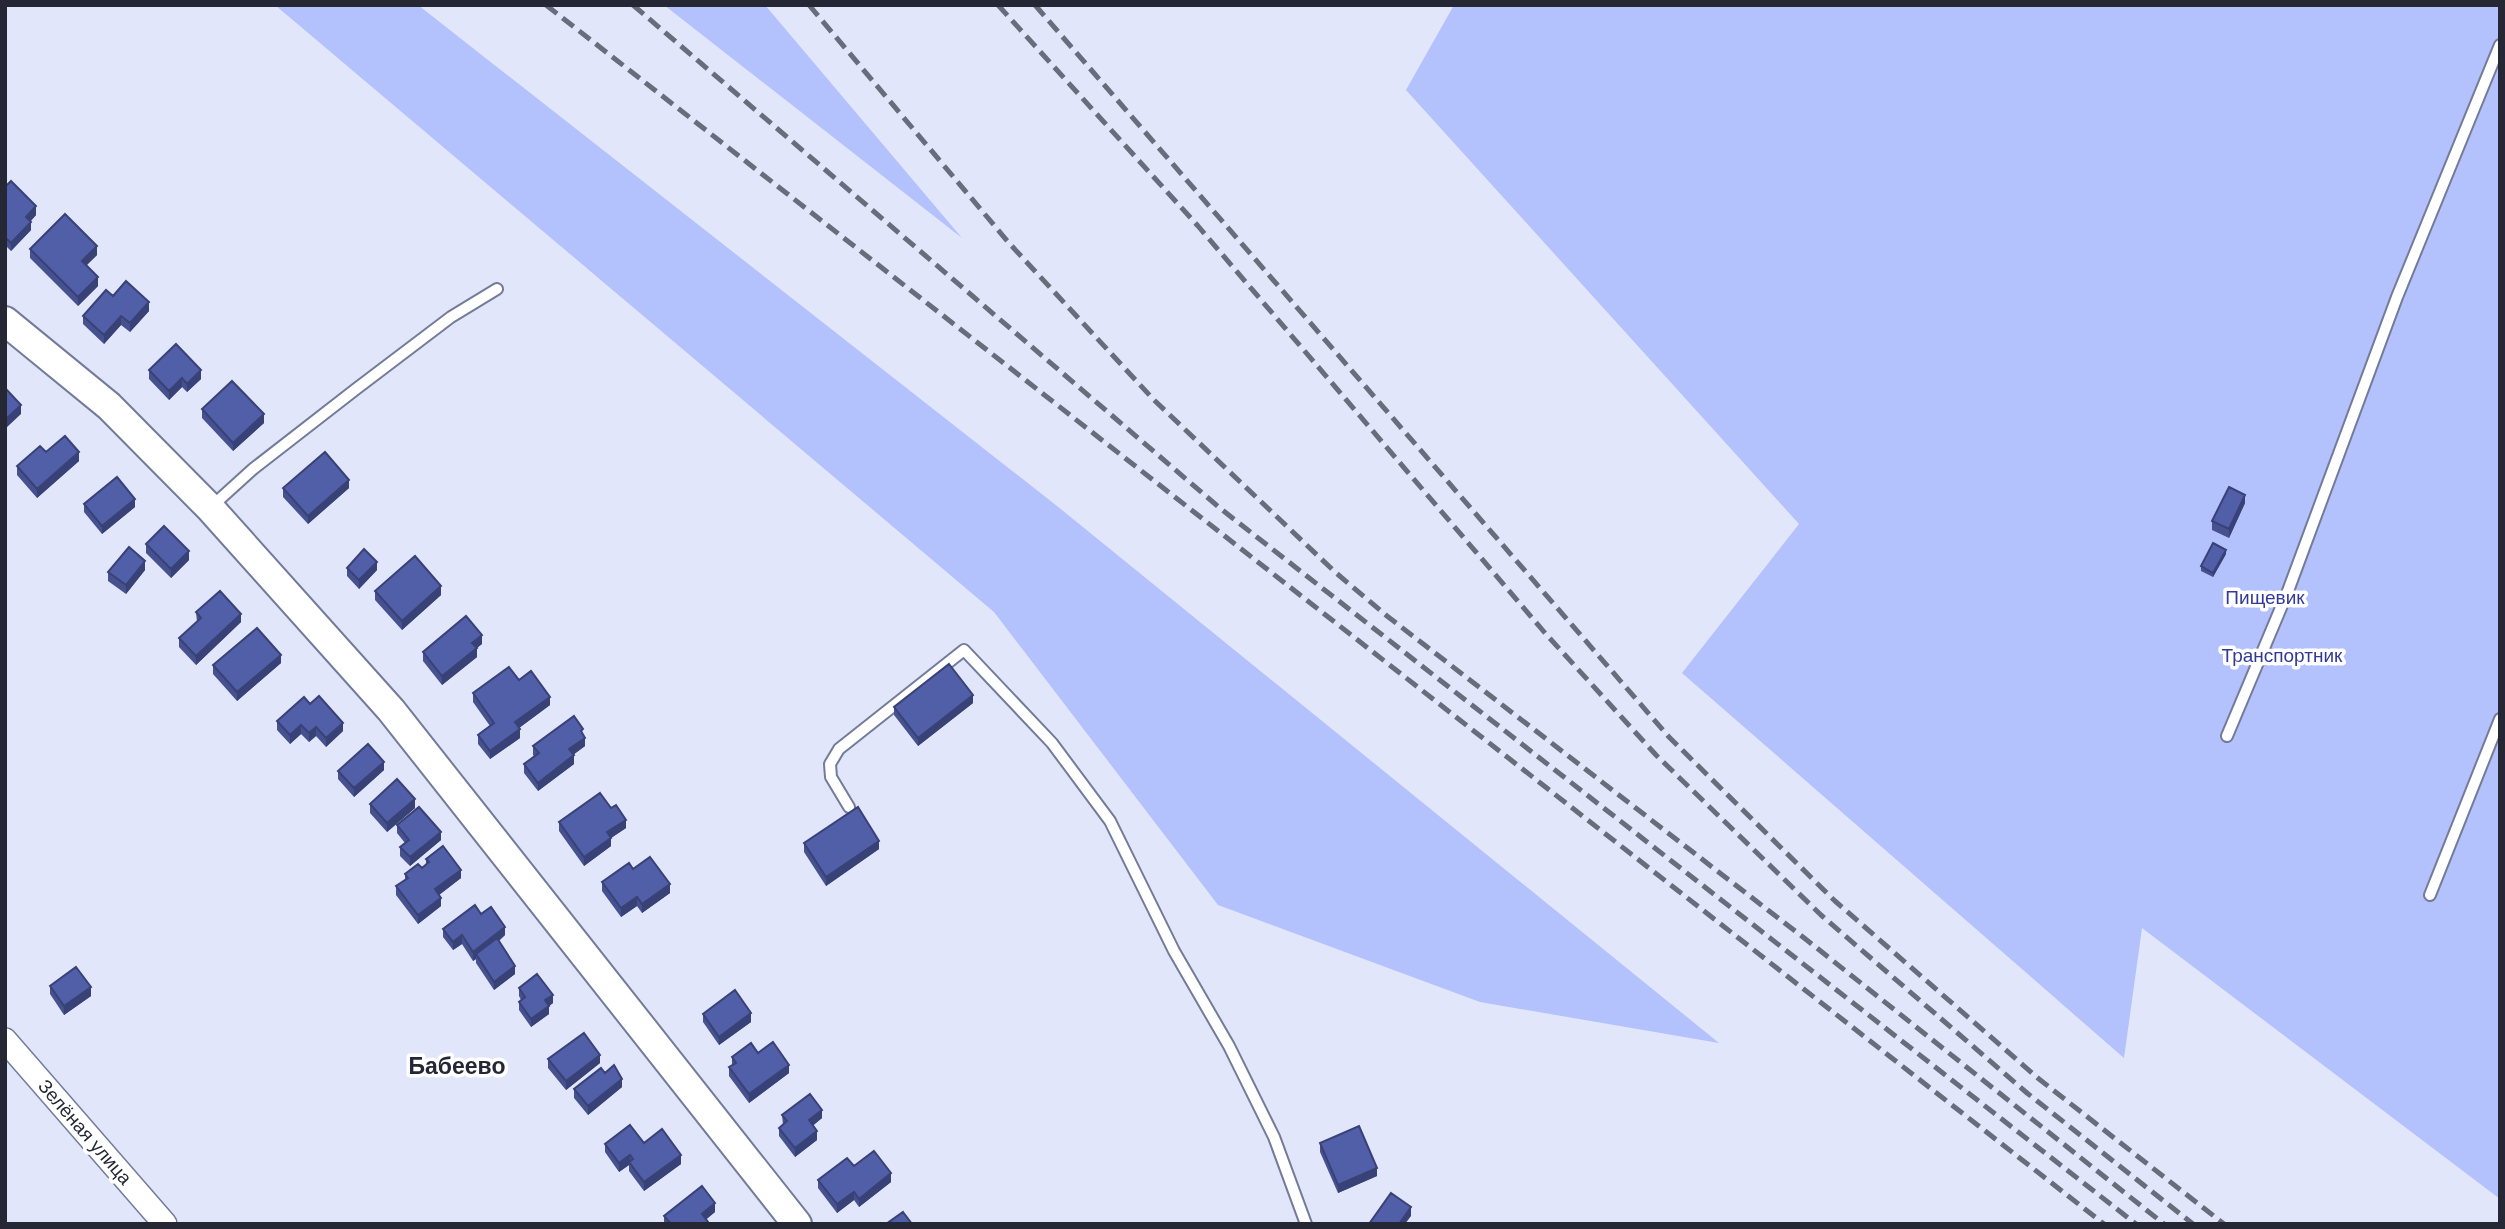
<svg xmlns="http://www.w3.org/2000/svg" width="2505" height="1229" viewBox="0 0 2505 1229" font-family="'DM Sans',sans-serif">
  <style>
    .green { fill: #b3c1fc }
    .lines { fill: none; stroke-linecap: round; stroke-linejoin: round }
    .service-casing { stroke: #737b99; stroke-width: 14 }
    .minor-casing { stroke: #737b99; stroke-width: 26 }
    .tertiary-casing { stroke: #737b99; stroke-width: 32 }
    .service { stroke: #fff; stroke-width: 10 }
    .minor { stroke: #fff; stroke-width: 23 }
    .tertiary { stroke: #fff; stroke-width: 28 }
    .rail { stroke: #686c7b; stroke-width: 5; stroke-dasharray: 14 7; stroke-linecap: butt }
    .wall { fill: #465190 }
    .shaded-wall { fill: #394276 }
    .building { fill: #515ea8; stroke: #394276; stroke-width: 2 }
    .labels { text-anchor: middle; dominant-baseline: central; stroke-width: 7; stroke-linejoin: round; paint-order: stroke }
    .park-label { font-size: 19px; fill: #323a95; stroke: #fff }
    .street-label { font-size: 19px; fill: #252834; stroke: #fff }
    .quarter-label { font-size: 23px; font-weight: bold; fill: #252834; stroke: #fff }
  </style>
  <rect width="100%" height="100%" fill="#e1e6fb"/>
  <path class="green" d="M 275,5 L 418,5 L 1057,506 L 1719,1043 L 1480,1002 L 1218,905 L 994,612 Z
    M 664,5 L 765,5 L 962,238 Z
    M 1454,5 L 2500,5 L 2500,1199 L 2142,928 L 2124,1058 L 1682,673 L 1799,524 L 1406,90 Z"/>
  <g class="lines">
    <g class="service-casing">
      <path id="service" d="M 210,508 L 253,469 L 356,389 L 451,317 L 497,289
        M 2227,736 L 2288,591 L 2397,297 L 2500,45
        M 849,807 L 831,777 L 830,764 L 839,749 L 964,650 L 1052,743 L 1110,821 L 1174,951 L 1229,1046 L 1274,1137 L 1306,1224
        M 2430,895 L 2500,719"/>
    </g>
    <g class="minor-casing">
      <path id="minor" d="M 5,1040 L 165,1224"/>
    </g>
    <g class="tertiary-casing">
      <path id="tertiary" d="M 5,321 L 109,406 L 210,508 L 391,710 L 797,1224"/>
    </g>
    <use href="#service" class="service"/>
    <use href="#minor" class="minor"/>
    <use href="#tertiary" class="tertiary"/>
    <path class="rail" d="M 546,5 L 2104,1224
      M 633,5 L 1221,509 L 2136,1224
      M 809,5 L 1009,243 L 1154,400 L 1335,572 L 1387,616 L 1808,941 L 2164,1224
      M 998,5 L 1198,226 L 1545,633 L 1656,755 L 1821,915 L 2027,1093 L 2193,1224
      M 1035,5 L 1669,737 L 1835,901 L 2039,1079 L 2224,1224"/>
  </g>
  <path class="wall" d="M 5,187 L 36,215 L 31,221 L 31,230 L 11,251 L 5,245 Z
    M 30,249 L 97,255 L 86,265 L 98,286 L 78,306 L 30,258 Z
    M 113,296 L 149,311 L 130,332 L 121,325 L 104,344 L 83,324 L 83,316 Z
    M 149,370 L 201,379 L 187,392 L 182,387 L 169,400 L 149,379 Z
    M 202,409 L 264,423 L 233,451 L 202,418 Z
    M 46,452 L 79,461 L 37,498 L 17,475 L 17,466 Z
    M 283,488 L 349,488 L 308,524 L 283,497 Z
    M 2245,503 L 2229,538 L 2212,530 L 2212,521 Z
    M 84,504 L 135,507 L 102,534 L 84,512 Z
    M 146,544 L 189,560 L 171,578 L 146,553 Z
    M 2226,554 L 2213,577 L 2201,571 L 2201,566 Z
    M 347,568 L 377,570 L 359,589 L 347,576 Z
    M 145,570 L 126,594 L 108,581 L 108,572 Z
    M 375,591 L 441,595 L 402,630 L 375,600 Z
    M 196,612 L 241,622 L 196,665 L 179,647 L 179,638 L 197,622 Z
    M 482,644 L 477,648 L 477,657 L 442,685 L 423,661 L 423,652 Z
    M 281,663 L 237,701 L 213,674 L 213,665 Z
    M 519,680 L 550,705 L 519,728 L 520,738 L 490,759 L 478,744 L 478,735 L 490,726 L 473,702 L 473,693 Z
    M 973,703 L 918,746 L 894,715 L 894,707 Z
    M 310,704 L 343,731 L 326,747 L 316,736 L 309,742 L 301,734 L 290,744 L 277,730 L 277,721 Z
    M 583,735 L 585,746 L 574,754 L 574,764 L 538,791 L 524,773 L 524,764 L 534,756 L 533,755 L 533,746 Z
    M 384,770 L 354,797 L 338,779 L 338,771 Z
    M 370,804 L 415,808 L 387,832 L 370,813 Z
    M 559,822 L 626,828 L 611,838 L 611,846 L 584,866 L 559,831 Z
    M 397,825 L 441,840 L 410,866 L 400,856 L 400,847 L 405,843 L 397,833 Z
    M 804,843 L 879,849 L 826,886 L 804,852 Z
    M 426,859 L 461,878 L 439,895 L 441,906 L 418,924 L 396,895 L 396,886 L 405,880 L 405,874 L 422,868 L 426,864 Z
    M 633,869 L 670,893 L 642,913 L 637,906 L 621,917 L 602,891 L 602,882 Z
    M 481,914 L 505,935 L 499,941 L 515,974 L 494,990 L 476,963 L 476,959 L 473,961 L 462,944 L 453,950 L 443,937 L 443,929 Z
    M 50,986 L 91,996 L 64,1015 L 50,994 Z
    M 519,988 L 553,1003 L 549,1006 L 549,1014 L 531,1027 L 519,1010 L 519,1002 L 521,1000 L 519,996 Z
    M 703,1014 L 751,1022 L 719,1045 L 703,1022 Z
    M 732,1057 L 789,1073 L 749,1103 L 729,1076 L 729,1067 L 732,1066 Z
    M 548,1059 L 600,1063 L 566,1090 L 548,1068 Z
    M 605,1073 L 622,1087 L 588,1115 L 574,1098 L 574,1089 Z
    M 782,1115 L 822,1118 L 813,1125 L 817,1140 L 795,1157 L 779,1136 L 779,1128 L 783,1125 Z
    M 644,1143 L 681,1164 L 644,1191 L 629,1171 L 629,1165 L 619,1172 L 605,1152 L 605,1144 Z
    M 1320,1143 L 1377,1176 L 1338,1193 L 1320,1152 Z
    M 854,1166 L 891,1182 L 859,1207 L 854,1200 L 837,1213 L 818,1188 L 818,1180 Z
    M 715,1212 L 706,1219 L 708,1224 L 664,1224 L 664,1216 Z"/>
  <path class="shaded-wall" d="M 36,206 L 36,215 L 26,225 L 26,217 Z
    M 31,222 L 31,230 L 11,251 L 11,243 Z
    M 97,246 L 97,255 L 82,270 L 82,261 Z
    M 98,277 L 98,286 L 78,306 L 78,297 Z
    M 149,302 L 149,311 L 130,332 L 130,323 Z
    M 121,316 L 121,325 L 104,344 L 104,335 Z
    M 201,370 L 201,379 L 187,392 L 187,384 Z
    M 182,378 L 182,387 L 169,400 L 169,391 Z
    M 21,405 L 21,414 L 5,429 L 5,420 Z
    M 264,414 L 264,423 L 233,451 L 233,443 Z
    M 79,452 L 79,461 L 37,498 L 37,489 Z
    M 349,480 L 349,488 L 308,524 L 308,516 Z
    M 2245,495 L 2245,503 L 2229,538 L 2229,529 Z
    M 135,499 L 135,507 L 102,534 L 102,526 Z
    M 2226,550 L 2226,554 L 2213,577 L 2213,573 Z
    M 189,551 L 189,560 L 171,578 L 171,569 Z
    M 145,561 L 145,570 L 126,594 L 126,585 Z
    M 377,562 L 377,570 L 359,589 L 359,580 Z
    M 441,586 L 441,595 L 402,630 L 402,621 Z
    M 241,614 L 241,622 L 196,665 L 196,656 Z
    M 482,635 L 482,644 L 472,651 L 472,643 Z
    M 477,648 L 477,657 L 442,685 L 442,676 Z
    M 281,655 L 281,663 L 237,701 L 237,692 Z
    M 973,695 L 973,703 L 918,746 L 918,738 Z
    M 550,697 L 550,705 L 515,731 L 515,722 Z
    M 343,723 L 343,731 L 326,747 L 326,738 Z
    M 301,725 L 301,734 L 290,744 L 290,735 Z
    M 316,727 L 316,736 L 309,742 L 309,733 Z
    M 520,729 L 520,738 L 490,759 L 490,751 Z
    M 585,738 L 585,746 L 569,758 L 569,749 Z
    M 574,755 L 574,764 L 538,791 L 538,783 Z
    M 384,762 L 384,770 L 354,797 L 354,788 Z
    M 415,799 L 415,808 L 387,832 L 387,823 Z
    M 626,820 L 626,828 L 611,838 L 611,846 L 584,866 L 584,857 L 607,832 Z
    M 441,832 L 441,840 L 410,866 L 410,857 Z
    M 879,841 L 879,849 L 826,886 L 826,877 Z
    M 461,870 L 461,878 L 435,898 L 435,889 Z
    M 670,884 L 670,893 L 642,913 L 642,904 Z
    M 637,897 L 637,906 L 621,917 L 621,908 Z
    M 441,898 L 441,906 L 418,924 L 418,915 Z
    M 505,927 L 505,935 L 478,957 L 476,954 L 476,959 L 473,961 L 473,952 Z
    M 462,935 L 462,944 L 453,950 L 453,942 Z
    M 515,966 L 515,974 L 494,990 L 494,982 Z
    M 91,987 L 91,996 L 64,1015 L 64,1006 Z
    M 553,995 L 553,1003 L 549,1006 L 549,1014 L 531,1027 L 531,1019 L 545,1000 Z
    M 751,1013 L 751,1022 L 719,1045 L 719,1037 Z
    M 600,1055 L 600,1063 L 566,1090 L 566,1081 Z
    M 789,1065 L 789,1073 L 749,1103 L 749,1094 Z
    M 622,1079 L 622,1087 L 588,1115 L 588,1106 Z
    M 822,1110 L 822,1118 L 809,1129 L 809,1120 Z
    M 817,1131 L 817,1140 L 795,1157 L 795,1148 Z
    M 630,1155 L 629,1165 L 619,1172 L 619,1163 Z
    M 681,1155 L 681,1164 L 644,1191 L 644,1182 Z
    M 1377,1168 L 1377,1176 L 1338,1193 L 1338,1185 Z
    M 891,1173 L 891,1182 L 859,1207 L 859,1199 Z
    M 854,1192 L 854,1200 L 837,1213 L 837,1204 Z
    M 715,1203 L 715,1212 L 702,1223 L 702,1214 Z
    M 1411,1207 L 1411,1216 L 1405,1224 L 1399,1224 Z"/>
  <path class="building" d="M 11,181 L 36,206 L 26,217 L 31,222 L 11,243 L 5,237 L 5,187 Z
    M 65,214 L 97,246 L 82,261 L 98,277 L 78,297 L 30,249 Z
    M 126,281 L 149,302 L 130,323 L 121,316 L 104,335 L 83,316 L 106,290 L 113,296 Z
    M 176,344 L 201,370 L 187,384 L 182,378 L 169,391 L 149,370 Z
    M 232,381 L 264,414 L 233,443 L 202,409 Z
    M 5,388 L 21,405 L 5,420 Z
    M 65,436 L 79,452 L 37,489 L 17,466 L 40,446 L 46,452 Z
    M 325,452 L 349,480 L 308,516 L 283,488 Z
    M 117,477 L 135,499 L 102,526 L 84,504 Z
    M 2229,487 L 2245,495 L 2229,529 L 2212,521 Z
    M 164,526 L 189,551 L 171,569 L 146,544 Z
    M 2213,543 L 2226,550 L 2213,573 L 2201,566 Z
    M 129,547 L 145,561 L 126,585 L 108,572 Z
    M 364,549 L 377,562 L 359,580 L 347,568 Z
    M 415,556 L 441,586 L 402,621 L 375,591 Z
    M 220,591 L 241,614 L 196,656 L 179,638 L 201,618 L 196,612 Z
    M 466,616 L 482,635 L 472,643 L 477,648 L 442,676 L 423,652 Z
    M 257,628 L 281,655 L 237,692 L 213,665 Z
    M 949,664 L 973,695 L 918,738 L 894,707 Z
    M 509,667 L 519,680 L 531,671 L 550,697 L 515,722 L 520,729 L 490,751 L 478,735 L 494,723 L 473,693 Z
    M 319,696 L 343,723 L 326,738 L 316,727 L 309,733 L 301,725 L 290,735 L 277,721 L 304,697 L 310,704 Z
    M 574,716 L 583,729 L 581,731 L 585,738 L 569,749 L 574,755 L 538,783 L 524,764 L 539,753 L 533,746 Z
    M 368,744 L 384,762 L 354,788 L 338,771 Z
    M 397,779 L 415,799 L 387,823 L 370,804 Z
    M 600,793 L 611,808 L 616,805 L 626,820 L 607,832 L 611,838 L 584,857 L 559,822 Z
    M 419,807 L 441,832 L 410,857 L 400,847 L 409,840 L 397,825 Z
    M 858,807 L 879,841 L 826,877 L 804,843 Z
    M 443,846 L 461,870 L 435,889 L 441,898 L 418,915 L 396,886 L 408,878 L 405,874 L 418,864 L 422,868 L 429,862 L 426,859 Z
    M 650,857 L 670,884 L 642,904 L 637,897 L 621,908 L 602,882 L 629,863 L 633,869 Z
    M 475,905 L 481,914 L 491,907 L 505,927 L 473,952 L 462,935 L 453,942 L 443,929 Z
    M 497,938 L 515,966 L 494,982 L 476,954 Z
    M 76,967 L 91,987 L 64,1006 L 50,986 Z
    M 537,974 L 553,995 L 545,1000 L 549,1006 L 531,1019 L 519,1002 L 525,997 L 519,988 Z
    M 735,990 L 751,1013 L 719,1037 L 703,1014 Z
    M 584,1033 L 600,1055 L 566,1081 L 548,1059 Z
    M 773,1042 L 789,1065 L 749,1094 L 729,1067 L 736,1063 L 732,1057 L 751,1043 L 758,1053 Z
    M 614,1065 L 622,1079 L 588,1106 L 574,1089 L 601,1068 L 605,1073 Z
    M 810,1094 L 822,1110 L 809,1120 L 817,1131 L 795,1148 L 779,1128 L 787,1121 L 782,1115 Z
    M 630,1125 L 644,1143 L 662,1129 L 681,1155 L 644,1182 L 629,1162 L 633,1159 L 630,1155 L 619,1163 L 605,1144 Z
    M 1359,1126 L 1377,1168 L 1338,1185 L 1320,1143 Z
    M 874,1151 L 891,1173 L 859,1199 L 854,1192 L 837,1204 L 818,1180 L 847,1158 L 854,1166 Z
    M 702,1186 L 715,1203 L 702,1214 L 708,1222 L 706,1224 L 671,1224 L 664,1216 Z
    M 1391,1193 L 1411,1207 L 1399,1224 L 1369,1224 Z
    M 903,1212 L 912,1224 L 886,1224 Z"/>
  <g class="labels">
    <g class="park-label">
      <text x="2265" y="597">Пищевик</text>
      <text x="2282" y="655">Транспортник</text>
    </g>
    <g class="street-label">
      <text transform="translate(85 1132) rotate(49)">Зелёная улица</text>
    </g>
    <g class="quarter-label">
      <text x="457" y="1066">Бабеево</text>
    </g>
  </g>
  <rect width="2505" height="1229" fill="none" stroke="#252834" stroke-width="14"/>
</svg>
